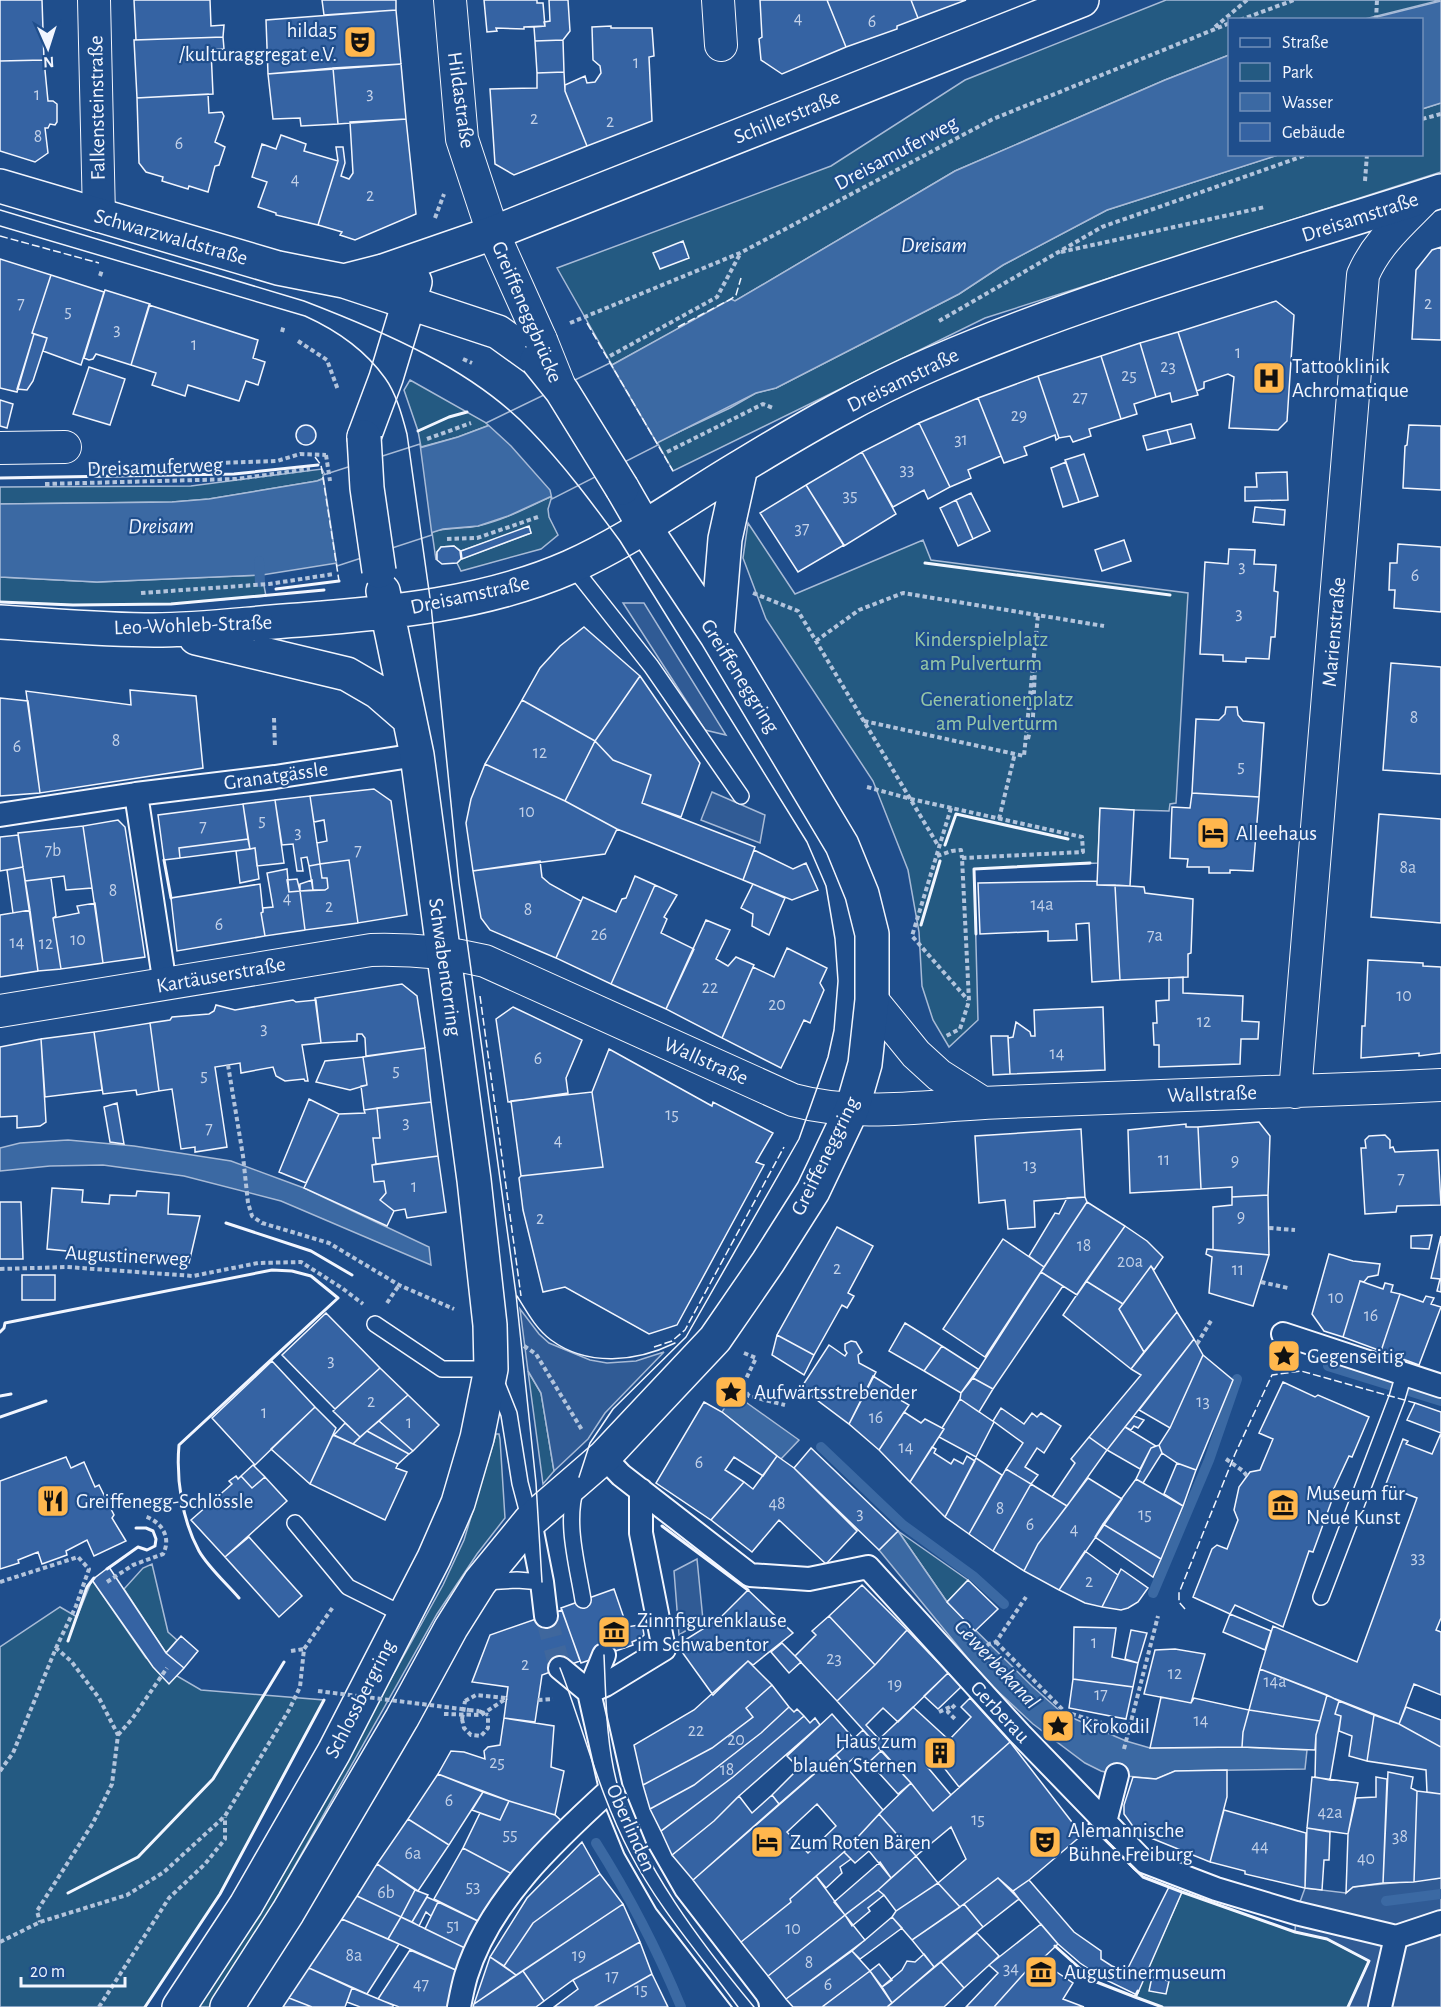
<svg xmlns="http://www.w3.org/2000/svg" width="1441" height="2007" viewBox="0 0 1441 2007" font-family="'Alegreya Sans',sans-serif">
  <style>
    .green { fill: #245a82; stroke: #a8bbd7; stroke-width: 1.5 }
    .parking { fill: #305b95; stroke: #a8bbd7; stroke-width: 1.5 }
    .water { fill: #3b69a3; stroke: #a8bbd7; stroke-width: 1.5 }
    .pier { fill: #1f4e8c; stroke: #a8bbd7; stroke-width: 1.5 }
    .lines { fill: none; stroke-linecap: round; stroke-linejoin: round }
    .stream { stroke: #3b69a3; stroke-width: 10 }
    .building { fill: #3563a3; stroke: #f2f6ff; stroke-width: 1.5; fill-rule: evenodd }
    .pedestrian-tunnel { stroke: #3f679d; stroke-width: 22; stroke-dasharray: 22 11; stroke-linecap: butt }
    .service-casing { stroke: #f2f6ff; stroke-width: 18 }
    .pedestrian-casing { stroke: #f2f6ff; stroke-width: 26 }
    .minor-casing { stroke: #f2f6ff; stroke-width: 34 }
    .primary-casing { stroke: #f2f6ff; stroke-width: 36 }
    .path { stroke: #b3c4dc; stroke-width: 4; stroke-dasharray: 4.5 3; stroke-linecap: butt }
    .service { stroke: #1f4e8c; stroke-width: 15 }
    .pedestrian { stroke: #1f4e8c; stroke-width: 22 }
    .minor { stroke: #1f4e8c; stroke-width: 32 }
    .primary { stroke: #1f4e8c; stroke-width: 33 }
    .tram { stroke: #f2f6ff; stroke-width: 1.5 }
    .minor-bridge-casing { stroke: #f2f6ff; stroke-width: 34; stroke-linecap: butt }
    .primary-bridge-casing { stroke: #f2f6ff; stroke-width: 36; stroke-linecap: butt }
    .path-bridge { stroke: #b3c4dc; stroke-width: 4; stroke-dasharray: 4.5 3; stroke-linecap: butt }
    .minor-bridge { stroke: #1f4e8c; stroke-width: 32 }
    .primary-bridge { stroke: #1f4e8c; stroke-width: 33 }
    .fence { stroke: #f2f6ff; stroke-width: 1.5; stroke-dasharray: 8 3; stroke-linecap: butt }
    .wall { stroke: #f2f6ff; stroke-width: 3 }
    .labels { text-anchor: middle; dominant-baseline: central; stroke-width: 4.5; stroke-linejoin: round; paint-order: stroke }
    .number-label { font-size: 18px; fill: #c3d1e8 }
    .poi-label { font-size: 21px; fill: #f2f6ff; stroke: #1f4e8c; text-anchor: start }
    .street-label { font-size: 21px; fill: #f2f6ff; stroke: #1f4e8c }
    .park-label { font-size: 21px; fill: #97c8a6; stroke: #1f4e8c }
    .water-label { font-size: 22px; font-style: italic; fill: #f2f6ff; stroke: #1f4e8c }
  </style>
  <rect width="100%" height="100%" fill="#1f4e8c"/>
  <path class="green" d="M 1166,0 L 1441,0 L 1365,19 L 1230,20 L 1229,55 L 1165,80 L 955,171 L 735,301 L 731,300 L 612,365 L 557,268 L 831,166 L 965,80 Z
    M 1441,103 L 1441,172 L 985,318 L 673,471 L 657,442 L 730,408 L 756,393 L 776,388 L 959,294 L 1003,265 L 1107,210 L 1278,155 L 1422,154 L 1422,109 Z
    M 410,380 L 490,425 L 458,437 L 421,447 L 418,431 L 404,390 Z
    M 322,469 L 326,477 L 317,481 L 209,499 L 172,502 L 0,504 L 0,487 L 191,486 Z
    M 552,496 L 548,509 L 549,517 L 558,535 L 541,549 L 461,571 L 457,563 L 461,559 L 531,533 L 529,527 L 461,551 L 454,546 L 441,547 L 437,552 L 436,560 L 432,532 C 447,527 463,529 478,526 C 504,520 529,507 552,496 Z
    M 748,523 L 795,594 L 923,540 L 931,560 L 1188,593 L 1176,803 L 1170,804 L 1169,811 L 1100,809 L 1098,863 L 974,869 L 978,1020 L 949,1047 L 933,1020 L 922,986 L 919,932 L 908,870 L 873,781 L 766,619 L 743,558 Z
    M 262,575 L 266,596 L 171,604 L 73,605 L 0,602 L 0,577 L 97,582 Z
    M 528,1371 L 541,1393 L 554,1471 L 543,1484 Z
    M 496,1434 L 499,1434 L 500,1439 L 505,1518 L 477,1554 L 437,1614 L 268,1913 L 209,2007 L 197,2007 L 367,1722 L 443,1585 L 464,1540 Z
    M 898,1531 L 968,1580 L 947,1602 Z
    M 152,1564 L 168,1632 L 177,1640 L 166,1653 L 124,1589 L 143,1568 Z
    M 92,1580 L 146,1658 L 201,1690 L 324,1700 L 220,1894 L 145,2007 L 0,2007 L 0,1647 L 60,1607 L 77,1617 Z
    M 1182,1892 L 1295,1932 L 1327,1939 L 1369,1961 L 1348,2007 L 1162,2007 L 1135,1997 Z"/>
  <path class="parking" d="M 623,603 L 644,603 L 726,735 L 705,730 Z
    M 712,792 L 765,815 L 760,843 L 701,820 Z
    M 520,1309 L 539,1334 L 549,1343 L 590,1360 L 607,1363 L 636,1361 L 664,1352 L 605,1413 L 588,1439 L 554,1471 L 541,1393 L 528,1371 Z
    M 697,1559 L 703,1620 L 679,1635 L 674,1571 Z
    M 1441,1878 L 1441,2007 L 1348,2007 L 1369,1961 L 1327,1939 L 1295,1932 L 1296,1913 L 1305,1888 L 1346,1893 L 1353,1887 Z"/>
  <path class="water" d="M 1441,1 L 1441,103 L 1422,109 L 1422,20 L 1365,20 Z
    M 1229,55 L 1230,154 L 1278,155 L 1107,210 L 1003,265 L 959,294 L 776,388 L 756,393 L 552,496 L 508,516 L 478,526 L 443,529 L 337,563 L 262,575 L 97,582 L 0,577 L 0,504 L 172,502 L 209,499 L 317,481 L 367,463 L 458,437 L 490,425 L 612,365 L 731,299 L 735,301 L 955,171 L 1165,80 Z
    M 68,1140 L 134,1146 L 231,1161 L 304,1188 L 429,1247 L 431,1265 L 281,1201 L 184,1176 L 103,1165 L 50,1166 L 0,1171 L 0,1148 L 20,1143 Z
    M 733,1393 L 799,1440 L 781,1459 L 722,1412 Z
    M 898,1531 L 947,1602 L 1032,1686 L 1060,1711 L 1075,1719 L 1126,1741 L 1150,1748 L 1242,1747 L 1307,1750 L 1305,1769 L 1175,1771 L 1156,1779 L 1117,1775 L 1101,1771 L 1085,1763 L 1033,1724 L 990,1684 L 970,1661 L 879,1550 Z"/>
  <path class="pier" d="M 610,363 L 658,445 L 552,499 L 550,490 L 511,446 L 486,423 Z
    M 420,444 L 432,535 L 337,566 L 323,475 Z"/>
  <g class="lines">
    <path class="stream" d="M 259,561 L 260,582
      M 1328,1366 L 1441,1401
      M 821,1447 L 903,1525 L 973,1576 L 1004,1604
      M 1153,1593 L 1209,1460 L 1237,1379
      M 596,1843 C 630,1897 657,1949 681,2007
      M 1386,1901 L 1441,1894"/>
  </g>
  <path class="building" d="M 0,0 L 42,0 L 44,60 L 0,61 Z
    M 134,0 L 210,0 L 211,26 L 224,25 L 223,37 L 136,40 Z
    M 322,0 L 396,0 L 396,10 L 324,15 Z
    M 484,0 L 537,0 L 537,3 L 543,3 L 545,26 L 524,27 L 524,29 L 496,28 L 497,31 L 487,32 Z
    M 549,0 L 568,0 L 570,31 L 563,40 L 535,41 L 534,27 L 545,26 L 544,22 L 550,21 Z
    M 760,0 L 827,0 L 846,47 L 782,74 L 761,60 L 759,39 L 762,37 Z
    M 827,0 L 911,0 L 918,18 L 897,26 L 897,29 L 846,47 Z
    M 911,0 L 966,0 L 918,18 Z
    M 396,10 L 401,64 L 268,74 L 266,20 Z
    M 611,26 L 611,28 L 652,28 L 654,56 L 649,57 L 652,121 L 587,146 L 565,91 L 565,85 L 585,76 L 587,83 L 595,82 L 601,73 L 600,66 L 593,60 L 592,27 Z
    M 223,37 L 224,49 L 211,50 L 213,94 L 137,98 L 134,40 Z
    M 563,40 L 564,72 L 537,73 L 535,41 Z
    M 44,60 L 48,101 L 53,101 L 57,104 L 57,122 L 55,125 L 50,124 L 48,128 L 45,128 L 48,153 L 35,162 L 0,151 L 0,61 Z
    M 401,64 L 406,119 L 338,124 L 333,68 Z
    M 333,68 L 338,124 L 301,126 L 300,118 L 273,119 L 268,74 Z
    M 564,72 L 565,91 L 587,146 L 514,175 L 495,164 L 490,89 L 537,88 L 537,73 Z
    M 208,94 L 209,113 L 222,112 L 224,116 L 215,142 L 225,147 L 219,165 L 215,166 L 208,192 L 189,186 L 188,189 L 162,181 L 163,177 L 146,172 L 139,163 L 137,98 Z
    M 406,119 L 416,214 L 355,240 L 340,235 L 342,232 L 318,225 L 338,161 L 336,147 L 343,147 L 345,163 L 341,176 L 349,179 L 353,173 L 350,122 Z
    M 281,135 L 306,144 L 304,151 L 338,161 L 318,225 L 276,215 L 276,213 L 258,207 L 267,182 L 252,177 L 262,144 L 276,149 Z
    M 683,241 L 689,258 L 660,269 L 653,253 Z
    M 1441,247 L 1441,340 L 1412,339 L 1416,270 L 1432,250 Z
    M 0,259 L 51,275 L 32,333 L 34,334 L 17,392 L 0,388 Z
    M 51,275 L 104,292 L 81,365 L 43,351 L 47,338 L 32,333 Z
    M 105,290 L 150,304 L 131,365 L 96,354 L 93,359 L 89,360 L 84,358 Z
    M 1276,301 L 1294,315 L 1287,421 L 1278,430 L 1229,428 L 1234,377 L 1228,374 L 1204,382 L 1204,388 L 1197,391 L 1178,332 Z
    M 149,305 L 258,340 L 253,358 L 265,362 L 258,385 L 246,381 L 239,401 L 188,385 L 185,396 L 152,385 L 156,373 L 131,365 Z
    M 1178,332 L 1198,395 L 1172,402 L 1170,393 L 1156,397 L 1140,343 Z
    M 34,334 L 47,338 L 33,381 L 27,390 L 17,389 Z
    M 1140,343 L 1156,397 L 1134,404 L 1137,414 L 1121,419 L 1101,356 Z
    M 1101,356 L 1121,419 L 1089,429 L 1091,436 L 1073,442 L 1070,436 L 1059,438 L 1038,376 Z
    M 89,367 L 125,379 L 110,425 L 73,414 Z
    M 1038,376 L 1059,438 L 1056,440 L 1055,435 L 1024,447 L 1027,455 L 1004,463 L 978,398 Z
    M 978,398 L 1001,456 L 968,470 L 971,478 L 950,487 L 919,423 Z
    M 0,400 L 13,404 L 7,428 L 0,426 Z
    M 919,423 L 950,487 L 928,499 L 924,490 L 893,507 L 862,452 Z
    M 1191,424 L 1195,438 L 1171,444 L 1167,430 Z
    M 1409,425 L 1441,426 L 1441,490 L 1403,488 L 1405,446 L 1407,445 Z
    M296 435a10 10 0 1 1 20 0a10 10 0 1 1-20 0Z
    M 1167,430 L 1171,444 L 1147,450 L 1143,436 Z
    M 862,452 L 896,514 L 844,546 L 806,485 Z
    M 1084,454 L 1098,496 L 1079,502 L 1065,460 Z
    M 1066,462 L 1079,502 L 1063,507 L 1051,468 Z
    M 1287,472 L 1288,500 L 1245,501 L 1245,487 L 1257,487 L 1256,473 Z
    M 806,485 L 844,545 L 798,572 L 760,513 Z
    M 971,493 L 990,531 L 973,539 L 956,500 Z
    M 956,500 L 973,539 L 958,546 L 940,508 Z
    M 1255,507 L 1285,510 L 1284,525 L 1253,522 Z
    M 529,526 L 531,533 L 462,559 L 461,551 Z
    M 1124,540 L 1131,561 L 1102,571 L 1095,550 Z
    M 1398,544 L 1441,547 L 1441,612 L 1394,608 L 1395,590 L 1389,590 L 1390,563 L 1397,563 Z
    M 454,546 L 460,551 L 461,559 L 457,563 L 442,564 L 437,560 L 437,552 L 441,547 Z
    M 1229,549 L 1255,550 L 1254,564 L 1276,565 L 1274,591 L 1278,592 L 1275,637 L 1271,637 L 1269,659 L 1246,658 L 1246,662 L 1223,661 L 1223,655 L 1200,654 L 1205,562 L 1228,564 Z
    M 584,627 L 640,676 L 595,741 L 522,700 L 540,668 L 560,646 Z
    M 1391,663 L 1441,667 L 1441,774 L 1383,770 Z
    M 640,676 L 700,763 L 681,817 L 642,803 L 651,775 L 613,760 L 595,741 Z
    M 130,690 L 196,696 L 203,768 L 40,793 L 26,691 L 131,705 Z
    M 0,698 L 28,701 L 40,793 L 0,796 Z
    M 522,700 L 595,741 L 565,801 L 485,764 Z
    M 1226,707 L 1237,707 L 1238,715 L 1243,721 L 1264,723 L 1259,797 L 1192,793 L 1196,719 L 1219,720 L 1225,714 Z
    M 595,741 L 613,760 L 651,775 L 642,803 L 755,847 L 743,880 L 617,829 L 565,801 Z
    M 485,764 L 565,801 L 617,829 L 605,854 L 473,871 L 466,823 L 471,799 Z
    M 374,789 L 391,801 L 407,915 L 358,923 L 349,860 L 320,864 L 317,843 L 327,841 L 324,820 L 314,822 L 310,796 Z
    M 1192,793 L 1259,797 L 1253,871 L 1230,870 L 1230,873 L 1209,873 L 1209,867 L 1187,867 L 1188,859 L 1170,858 L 1172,807 L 1190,808 Z
    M 310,796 L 320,864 L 309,866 L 307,857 L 301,858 L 303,871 L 297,871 L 293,844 L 282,845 L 275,800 Z
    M 275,800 L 284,863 L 257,866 L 255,848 L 250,849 L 243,804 Z
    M 243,804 L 248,839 L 179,848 L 180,858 L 164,860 L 158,815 Z
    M 1100,808 L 1134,810 L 1130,886 L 1097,885 Z
    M 1379,814 L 1441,819 L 1441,923 L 1371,917 Z
    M 118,820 L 125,827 L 145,957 L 103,963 L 83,826 Z
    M 83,826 L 92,888 L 66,890 L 64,876 L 25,881 L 18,833 Z
    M 18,835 L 23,867 L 0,871 L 0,837 Z
    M 248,839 L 250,849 L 180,858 L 179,848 Z
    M 255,848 L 259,879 L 240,883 L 236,851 Z
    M 754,850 L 793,869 L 806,863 L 818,890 L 792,900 L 743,880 Z
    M 349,860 L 358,923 L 305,930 L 300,891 L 325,890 L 328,888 L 327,878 L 322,878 L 320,864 Z
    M 540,861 L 542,877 L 550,884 L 581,901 L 556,958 L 490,930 L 481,918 L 473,871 Z
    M 320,864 L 322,878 L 327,878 L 328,888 L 325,890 L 313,890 L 309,866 Z
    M 23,867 L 30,910 L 13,913 L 7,870 Z
    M 287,869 L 289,892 L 300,891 L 305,930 L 265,936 L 261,913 L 263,912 L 263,908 L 273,907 L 267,873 Z
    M 635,876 L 655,885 L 611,984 L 556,958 L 583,897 L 616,912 L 622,899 L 626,898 Z
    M 51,878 L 56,916 L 53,918 L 61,969 L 38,971 L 25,881 Z
    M 297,879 L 300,891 L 289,892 L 287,880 Z
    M 312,880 L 313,890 L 300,891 L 300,884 Z
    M 1097,881 L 1097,885 L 1115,885 L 1120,980 L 1092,982 L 1089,923 L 1076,924 L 1077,940 L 1048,941 L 1048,931 L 980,934 L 978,883 Z
    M 260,884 L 263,912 L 261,913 L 265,936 L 177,951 L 171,898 Z
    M 753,884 L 785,898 L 769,935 L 752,926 L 753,914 L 741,908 Z
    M 655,885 L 677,895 L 664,917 L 667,919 L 661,933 L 694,949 L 666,1009 L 611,984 Z
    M 1115,885 L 1144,887 L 1145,893 L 1193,899 L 1191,953 L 1188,954 L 1188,977 L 1120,980 Z
    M 95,903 L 103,963 L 61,969 L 53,918 L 79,913 L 77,906 Z
    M 30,910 L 38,971 L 0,977 L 0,915 Z
    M 706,920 L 730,930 L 716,959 L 728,966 L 736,957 L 754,965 L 722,1038 L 666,1009 Z
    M 787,948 L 827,968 L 820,983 L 824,990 L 810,1023 L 804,1020 L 781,1068 L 722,1038 L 753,967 L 774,977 Z
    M 1368,960 L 1423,963 L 1423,966 L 1441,967 L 1441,1053 L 1419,1056 L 1419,1053 L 1361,1058 L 1362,1026 L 1365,1026 Z
    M 1183,977 L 1183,993 L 1243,996 L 1242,1021 L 1259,1022 L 1258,1039 L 1241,1039 L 1240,1064 L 1159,1067 L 1159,1045 L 1154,1045 L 1153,1023 L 1157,1023 L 1156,1001 L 1169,1000 L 1169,978 Z
    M 402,984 L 417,996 L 425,1048 L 366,1056 L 365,1038 L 362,1034 L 357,1034 L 357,1041 L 321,1043 L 315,998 Z
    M 293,1000 L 296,1002 L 316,1000 L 321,1043 L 302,1045 L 308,1081 L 305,1081 L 304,1079 L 285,1081 L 276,1076 L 273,1067 L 241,1073 L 240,1063 L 215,1067 L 227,1147 L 195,1152 L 195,1147 L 181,1149 L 172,1089 L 159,1091 L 150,1023 L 170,1020 L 172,1017 L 209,1014 L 214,1011 L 216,1005 L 235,1010 Z
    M 513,1007 L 582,1040 L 566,1078 L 568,1093 L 508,1102 L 496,1019 Z
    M 1103,1007 L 1105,1070 L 1010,1074 L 1008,1038 L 1013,1037 L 1016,1022 L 1030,1032 L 1031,1036 L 1035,1036 L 1034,1010 Z
    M 150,1023 L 159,1091 L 137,1095 L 136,1090 L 103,1094 L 94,1032 Z
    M 94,1032 L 102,1090 L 45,1097 L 41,1039 Z
    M 991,1036 L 1008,1036 L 1010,1074 L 993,1075 Z
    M 41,1039 L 46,1122 L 40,1126 L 17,1128 L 17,1116 L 0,1117 L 0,1047 Z
    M 425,1048 L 431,1102 L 364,1110 L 361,1086 L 367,1085 L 363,1057 Z
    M 609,1049 L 712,1106 L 713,1102 L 773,1133 L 756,1162 L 764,1165 L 677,1325 L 649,1334 L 565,1287 L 543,1292 L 523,1210 L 519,1178 L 521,1176 L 603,1167 L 592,1092 Z
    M 363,1057 L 367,1085 L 350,1090 L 316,1082 L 325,1061 Z
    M 592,1092 L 603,1167 L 521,1176 L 511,1101 Z
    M 309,1099 L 339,1114 L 306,1183 L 279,1172 Z
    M 431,1102 L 438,1156 L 376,1164 L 373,1138 L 380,1138 L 377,1108 Z
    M 117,1103 L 124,1144 L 110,1142 L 104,1107 Z
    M 377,1108 L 380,1138 L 373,1138 L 376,1164 L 372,1165 L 374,1182 L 384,1181 L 386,1193 L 380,1200 L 394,1211 L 387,1226 L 304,1188 L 339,1114 L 365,1113 L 364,1110 Z
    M 1259,1122 L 1270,1136 L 1268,1195 L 1232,1197 L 1232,1187 L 1201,1189 L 1198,1127 Z
    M 1186,1124 L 1186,1127 L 1198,1127 L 1201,1189 L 1130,1193 L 1128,1130 Z
    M 1081,1129 L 1085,1197 L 1034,1201 L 1035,1227 L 1008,1229 L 1005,1200 L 979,1203 L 975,1136 Z
    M 1385,1135 L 1390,1140 L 1390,1148 L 1393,1147 L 1395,1152 L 1438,1150 L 1441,1205 L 1397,1206 L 1396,1212 L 1365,1214 L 1361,1148 L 1366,1148 L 1365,1140 L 1369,1136 Z
    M 438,1156 L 446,1212 L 407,1218 L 405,1209 L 394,1211 L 380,1200 L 386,1193 L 384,1181 L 374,1182 L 372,1165 Z
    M 52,1188 L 83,1190 L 82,1202 L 109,1204 L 110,1195 L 136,1196 L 137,1191 L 169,1193 L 168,1214 L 200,1216 L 189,1263 L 141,1258 L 140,1262 L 77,1256 L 77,1252 L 47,1249 Z
    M 1268,1195 L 1269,1255 L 1213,1250 L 1213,1207 L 1232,1205 L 1232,1197 Z
    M 1085,1197 L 1087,1202 L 1044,1267 L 1029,1256 L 1055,1213 L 1059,1214 L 1067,1198 Z
    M 0,1202 L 21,1202 L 23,1259 L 0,1259 Z
    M 1087,1202 L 1125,1226 L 1077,1295 L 1041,1272 Z
    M 1125,1226 L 1147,1241 L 1163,1257 L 1154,1270 L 1151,1266 L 1123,1304 L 1086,1281 Z
    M 837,1227 L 873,1246 L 848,1293 L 854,1296 L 847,1308 L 842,1305 L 814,1355 L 777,1335 Z
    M 1432,1235 L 1429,1249 L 1411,1248 L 1411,1236 Z
    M 1441,1236 L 1441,1292 L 1437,1291 L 1440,1279 L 1431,1278 Z
    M 1003,1239 L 1044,1267 L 985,1357 L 943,1329 Z
    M 1207,1249 L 1269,1255 L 1253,1306 L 1209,1293 L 1212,1257 L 1206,1254 Z
    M 1329,1254 L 1353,1261 L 1380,1264 L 1378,1275 L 1368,1277 L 1364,1282 L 1360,1281 L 1343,1337 L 1324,1331 L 1312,1314 Z
    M 1151,1266 L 1177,1312 L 1144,1352 L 1119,1309 Z
    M 1041,1272 L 1063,1286 L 993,1389 L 973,1378 Z
    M 22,1275 L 55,1275 L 55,1300 L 22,1300 Z
    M 1086,1281 L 1123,1304 L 1119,1309 L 1144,1352 L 1131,1369 L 1063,1315 Z
    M 1360,1281 L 1383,1289 L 1385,1283 L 1393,1285 L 1391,1292 L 1400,1294 L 1381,1351 L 1343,1337 Z
    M 1400,1294 L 1423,1302 L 1426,1296 L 1434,1298 L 1431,1304 L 1441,1307 L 1419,1365 L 1381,1351 Z
    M 1177,1312 L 1194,1339 L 1107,1450 L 1089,1437 L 1141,1375 L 1131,1369 Z
    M 326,1313 L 380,1368 L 335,1409 L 282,1355 Z
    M 905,1323 L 942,1346 L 924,1371 L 889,1351 Z
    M 777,1335 L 814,1355 L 804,1375 L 772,1355 Z
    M 1194,1339 L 1203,1355 L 1170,1428 L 1139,1410 Z
    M 851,1341 L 856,1342 L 862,1352 L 858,1355 L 859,1363 L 876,1372 L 849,1424 L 801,1388 L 829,1345 L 845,1356 L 847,1353 L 845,1350 L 845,1344 Z
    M 942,1346 L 978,1369 L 961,1393 L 924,1371 Z
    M 1203,1355 L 1233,1380 L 1196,1470 L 1177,1463 L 1162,1453 L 1159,1445 L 1170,1428 Z
    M 272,1361 L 315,1407 L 255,1465 L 212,1418 Z
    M 380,1368 L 408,1395 L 360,1437 L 333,1411 Z
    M 873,1376 L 892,1388 L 890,1394 L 909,1405 L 879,1450 L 849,1424 Z
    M 973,1378 L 993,1389 L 979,1412 L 960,1399 L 961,1393 Z
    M 1283,1382 L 1315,1397 L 1318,1395 L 1369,1417 L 1352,1457 L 1349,1456 L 1329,1499 L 1332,1500 L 1313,1552 L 1309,1551 L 1283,1627 L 1235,1605 L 1230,1614 L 1193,1597 L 1212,1549 L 1217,1545 L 1227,1549 L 1238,1520 L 1234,1510 L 1239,1487 L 1250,1472 L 1260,1470 L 1273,1439 L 1259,1433 Z
    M 408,1395 L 439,1425 L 413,1451 L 379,1421 Z
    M 960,1399 L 994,1422 L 976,1457 L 939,1437 L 944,1429 L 942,1428 Z
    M 704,1402 L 722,1412 L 777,1456 L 763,1476 L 734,1457 L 725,1470 L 744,1482 L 711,1520 L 656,1483 Z
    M 1415,1403 L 1441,1412 L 1441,1433 L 1407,1420 Z
    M 315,1407 L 336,1428 L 310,1484 L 271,1449 Z
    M 1001,1408 L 1024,1424 L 1032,1413 L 1037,1417 L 1041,1413 L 1061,1426 L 1044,1453 L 1037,1448 L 1025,1467 L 1038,1475 L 1031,1484 L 1006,1469 L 1023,1443 L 993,1421 Z
    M 904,1412 L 921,1423 L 925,1419 L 944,1429 L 910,1482 L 879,1450 Z
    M 1134,1416 L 1144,1420 L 1138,1428 L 1134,1426 L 1131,1430 L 1125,1427 Z
    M 379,1421 L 413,1451 L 409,1454 L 367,1431 Z
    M 345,1423 L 360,1437 L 353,1444 L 334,1435 Z
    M 1125,1427 L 1156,1446 L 1151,1448 L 1140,1469 L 1107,1450 Z
    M 367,1431 L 409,1454 L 398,1464 L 353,1444 Z
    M 1441,1433 L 1441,1618 L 1436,1630 L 1441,1632 L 1441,1695 L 1414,1684 L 1399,1724 L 1260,1669 L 1273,1626 L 1357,1662 L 1417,1498 L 1391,1488 L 1390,1491 L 1384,1489 L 1403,1439 L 1408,1441 L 1406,1444 L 1432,1454 Z
    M 333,1435 L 398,1464 L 396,1468 L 407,1472 L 385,1520 L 310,1484 Z
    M 1089,1437 L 1107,1450 L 1067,1506 L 1052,1497 L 1075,1463 L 1071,1459 Z
    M 1159,1445 L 1162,1453 L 1143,1483 L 1136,1479 L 1151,1448 Z
    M 932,1447 L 936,1449 L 934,1453 L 951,1464 L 954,1459 L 963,1464 L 967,1456 L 975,1461 L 945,1517 L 910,1482 Z
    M 811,1448 L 898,1531 L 879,1550 L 794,1468 Z
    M 777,1456 L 794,1468 L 857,1531 L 826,1564 L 779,1520 L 752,1552 L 711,1520 L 744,1482 L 753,1489 Z
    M 66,1457 L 71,1468 L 84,1462 L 95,1487 L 99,1485 L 114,1515 L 112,1518 L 126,1541 L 94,1556 L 87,1540 L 66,1551 L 67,1555 L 42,1564 L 38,1552 L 18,1560 L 19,1563 L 0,1569 L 0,1481 Z
    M 976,1458 L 1002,1475 L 969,1534 L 945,1517 Z
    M 1177,1463 L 1196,1470 L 1183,1506 L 1164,1494 Z
    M 253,1465 L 265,1477 L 252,1488 L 241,1476 Z
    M 1006,1469 L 1031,1484 L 993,1551 L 969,1534 Z
    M 236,1476 L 238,1479 L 241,1476 L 252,1488 L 265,1477 L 287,1501 L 225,1557 L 191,1520 L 232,1484 L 229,1481 Z
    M 1088,1478 L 1122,1499 L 1059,1590 L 1024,1571 L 1038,1544 Z
    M 1136,1479 L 1183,1506 L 1161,1559 L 1103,1524 Z
    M 1031,1484 L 1067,1506 L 1038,1544 L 1024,1571 L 993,1551 Z
    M 1103,1524 L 1161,1559 L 1153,1577 L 1095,1537 Z
    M 249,1537 L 302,1596 L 279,1617 L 225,1557 Z
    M 1085,1551 L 1118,1575 L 1102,1607 L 1085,1603 L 1059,1590 Z
    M 109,1567 L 166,1653 L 184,1668 L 169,1684 L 153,1667 L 92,1580 Z
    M 1121,1569 L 1148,1588 L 1138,1602 L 1128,1608 L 1121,1610 L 1102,1607 Z
    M 968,1580 L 998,1609 L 975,1631 L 947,1602 Z
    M 862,1585 L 907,1630 L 875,1665 L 829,1616 Z
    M 614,1589 L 627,1627 L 639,1625 L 643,1629 L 644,1635 L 641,1638 L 632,1642 L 633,1645 L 581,1663 L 561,1608 Z
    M 748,1590 L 793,1633 L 753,1665 L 748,1661 L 713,1695 L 677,1645 L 719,1619 Z
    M 562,1610 L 580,1661 L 542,1675 L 535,1722 L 504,1718 L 508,1687 L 472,1682 L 490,1635 Z
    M 1230,1614 L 1271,1631 L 1265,1650 L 1223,1632 Z
    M 829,1616 L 875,1665 L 837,1701 L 795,1656 L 816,1635 L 812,1631 Z
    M 1074,1627 L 1116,1628 L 1112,1657 L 1138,1663 L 1133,1687 L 1073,1679 Z
    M 907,1630 L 948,1673 L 898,1722 L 883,1708 L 866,1725 L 879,1739 L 875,1743 L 837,1701 L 875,1665 Z
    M 1131,1630 L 1147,1633 L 1138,1663 L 1125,1659 Z
    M 181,1636 L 198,1651 L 184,1668 L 166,1653 Z
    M 782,1643 L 801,1662 L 789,1673 L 771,1652 Z
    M 1175,1649 L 1205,1654 L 1191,1703 L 1144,1694 L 1155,1650 Z
    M 748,1661 L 772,1685 L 746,1708 L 753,1717 L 712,1748 L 643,1785 L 634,1745 L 694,1710 Z
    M 1260,1669 L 1327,1695 L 1320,1721 L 1249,1710 Z
    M 948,1673 L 961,1687 L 938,1709 L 924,1696 Z
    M 1073,1679 L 1133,1687 L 1126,1719 L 1069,1708 Z
    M 772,1685 L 789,1707 L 761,1733 L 694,1785 L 650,1809 L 643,1785 L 712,1748 L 753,1717 L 746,1708 Z
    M 1327,1695 L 1339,1701 L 1335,1714 L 1341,1716 L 1330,1780 L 1315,1777 L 1316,1735 Z
    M 1161,1697 L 1191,1703 L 1194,1698 L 1249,1710 L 1243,1732 L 1242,1747 L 1150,1748 Z
    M 970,1698 L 1010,1742 L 959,1787 L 935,1756 L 925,1764 L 951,1795 L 933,1811 L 911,1783 L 875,1743 L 913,1707 L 949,1740 L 971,1717 L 961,1707 Z
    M 1339,1701 L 1374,1715 L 1367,1761 L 1349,1756 L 1352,1736 L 1339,1731 L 1341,1716 L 1335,1714 Z
    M 789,1707 L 794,1712 L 797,1709 L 804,1716 L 733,1777 L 661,1831 L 650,1809 L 694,1785 L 761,1733 Z
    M 1406,1707 L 1441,1720 L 1441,1747 L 1399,1724 Z
    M 1249,1710 L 1320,1721 L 1316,1735 L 1315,1750 L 1242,1747 L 1243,1732 Z
    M 832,1714 L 854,1739 L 779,1804 L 772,1795 L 799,1768 L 787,1756 Z
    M 1374,1715 L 1399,1724 L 1441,1747 L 1441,1794 L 1427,1792 L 1426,1770 L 1367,1761 Z
    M 804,1716 L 810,1723 L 815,1718 L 820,1725 L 739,1796 L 714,1821 L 672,1855 L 661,1831 L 733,1777 Z
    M 504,1718 L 554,1726 L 551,1767 L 564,1771 L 555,1815 L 509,1801 L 438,1774 L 451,1751 L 464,1752 L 485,1759 L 484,1751 L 488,1747 L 500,1745 Z
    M 863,1730 L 881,1751 L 863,1768 L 854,1758 L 845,1765 L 836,1755 Z
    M 1010,1742 L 1082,1835 L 1029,1880 L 1013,1891 L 998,1878 L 960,1907 L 938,1883 L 966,1859 L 951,1827 L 916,1856 L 879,1814 L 911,1783 L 933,1811 Z
    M 881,1751 L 911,1783 L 898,1794 L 869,1762 Z
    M 836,1755 L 883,1810 L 844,1852 L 790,1899 L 791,1902 L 741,1942 L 693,1880 ZM 817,1804 L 836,1826 L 808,1853 L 787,1832 Z
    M 1227,1770 L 1227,1797 L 1210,1862 L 1151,1838 L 1132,1825 L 1124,1814 L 1124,1805 L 1133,1777 L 1156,1779 L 1175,1771 Z
    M 1388,1772 L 1413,1777 L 1411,1788 L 1417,1791 L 1414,1882 L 1383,1883 Z
    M 438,1774 L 483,1792 L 449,1845 L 408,1819 Z
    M 1312,1777 L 1358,1783 L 1348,1834 L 1307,1828 Z
    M 1376,1777 L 1387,1779 L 1383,1883 L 1353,1887 L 1346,1893 L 1348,1834 L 1356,1798 L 1376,1797 Z
    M 1417,1791 L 1441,1794 L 1441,1878 L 1414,1882 Z
    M 483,1792 L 509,1801 L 500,1820 L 472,1810 Z
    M 772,1795 L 779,1804 L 693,1880 L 672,1855 L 714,1821 L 739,1796 L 752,1813 Z
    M 509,1801 L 555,1815 L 564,1823 L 514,1875 L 463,1848 L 480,1813 L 500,1820 Z
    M 1224,1810 L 1306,1833 L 1305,1888 L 1245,1874 L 1245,1871 L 1210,1862 Z
    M 879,1814 L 916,1856 L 891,1878 L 869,1851 L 855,1863 L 844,1852 Z
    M 408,1819 L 449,1845 L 418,1891 L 377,1864 Z
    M 1307,1828 L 1330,1832 L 1329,1860 L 1324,1860 L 1322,1890 L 1305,1888 Z
    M 582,1842 L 600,1874 L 533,1923 L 504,1966 L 490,1957 L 527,1898 Z
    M 463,1848 L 514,1875 L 482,1923 L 434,1899 Z
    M 844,1852 L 851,1859 L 840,1867 L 842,1873 L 826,1888 L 816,1876 Z
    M 916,1856 L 938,1883 L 896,1911 L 884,1895 L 878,1890 Z
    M 880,1862 L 891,1878 L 878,1890 L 845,1915 L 834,1902 Z
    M 377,1864 L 415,1890 L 401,1917 L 357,1896 Z
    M 600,1874 L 623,1904 L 516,1975 L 504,1966 L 533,1923 Z
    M 816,1876 L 845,1915 L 768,1976 L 741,1942 L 791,1902 L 790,1899 Z
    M 998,1878 L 1019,1899 L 983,1927 L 964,1904 Z
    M 1029,1880 L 1074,1932 L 1101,1951 L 1101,1959 L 1112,1966 L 1104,1979 L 1080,1963 L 1058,1944 L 1019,1899 L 1013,1891 Z
    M 938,1883 L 960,1907 L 912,1940 L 892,1917 L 896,1911 Z
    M 1169,1887 L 1182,1892 L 1137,1995 L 1104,1979 L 1112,1966 L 1126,1972 Z
    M 415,1890 L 428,1895 L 412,1922 L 401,1917 Z
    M 878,1890 L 884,1895 L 868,1908 L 870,1911 L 852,1926 L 845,1915 Z
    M 357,1896 L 401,1917 L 388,1939 L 342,1919 Z
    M 427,1897 L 438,1902 L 431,1916 L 426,1912 L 419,1926 L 412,1922 Z
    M 438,1902 L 482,1923 L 467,1949 L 425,1929 Z
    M 623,1904 L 640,1942 L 573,1980 L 544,2001 L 523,1971 Z
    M 964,1904 L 983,1927 L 934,1967 L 912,1940 Z
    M 845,1915 L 865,1940 L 786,1999 L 768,1976 Z
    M 401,1917 L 467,1949 L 458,1971 L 388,1939 Z
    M 892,1917 L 902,1928 L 860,1959 L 852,1951 Z
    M 342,1919 L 399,1944 L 367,1994 L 309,1968 Z
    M 1041,1924 L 1058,1944 L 1040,1961 L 1037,1959 L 994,2007 L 966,2007 L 998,1973 L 989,1965 Z
    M 977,1933 L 999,1956 L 964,1988 L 941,1962 Z
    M 640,1942 L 652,1974 L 594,2007 L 554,2007 L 578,1989 L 573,1980 Z
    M 410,1950 L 458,1971 L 448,2007 L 399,2007 L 378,1999 Z
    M 852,1951 L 870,1971 L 822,2007 L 793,2007 L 786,1999 Z
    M 924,1954 L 934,1967 L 892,2003 L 882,1987 L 902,1970 L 907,1961 L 915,1962 Z
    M 490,1957 L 516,1975 L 474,2004 Z
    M 1037,1959 L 1073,1983 L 1063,1999 L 1084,2007 L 994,2007 Z
    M 941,1962 L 964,1988 L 944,2007 L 887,2007 Z
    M 879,1964 L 892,1980 L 882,1987 L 870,1971 Z
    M 309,1968 L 352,1988 L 345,2007 L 312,2007 L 289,1998 Z
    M 523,1971 L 544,2001 L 536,2007 L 473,2007 L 474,2004 Z
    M 870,1971 L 892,2003 L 887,2007 L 822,2007 Z
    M 652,1974 L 668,2007 L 594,2007 Z
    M 1152,1977 L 1169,1981 L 1166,1994 L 1149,1991 Z
    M 352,1988 L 393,2005 L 393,2007 L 360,2007 L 347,2002 Z
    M 289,1998 L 312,2007 L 283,2007 Z"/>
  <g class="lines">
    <path class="pedestrian-tunnel" d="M 546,1616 L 560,1668"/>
    <g class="service-casing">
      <path id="service" d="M 572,566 L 651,666 L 741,796
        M 375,1324 L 442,1369 L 491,1369 L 509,1414 L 520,1483 L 530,1521
        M 576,1487 C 565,1523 577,1563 583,1600
        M 295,1523 L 348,1587 L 404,1615
        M 483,1582 L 517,1580 L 542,1582
        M 1321,1597 L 1397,1398 L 1404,1374"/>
    </g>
    <g class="pedestrian-casing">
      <path id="pedestrian" d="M 136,794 L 165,985
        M 0,815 L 136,794 L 275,777 L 417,755
        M 1283,1334 L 1441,1386
        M 604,1457 L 621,1475 L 750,1575 L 809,1579 L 868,1567 L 1020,1734 L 1143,1861 L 1216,1889 L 1296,1913 L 1396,1937 L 1441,1922
        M 530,1521 L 542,1582 L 546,1616
        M 604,1655 L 589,1692 L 611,1789 L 635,1848 L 666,1902 L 747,2007
        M 560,1668 L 589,1692
        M 589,1692 L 605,1685 L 664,1649 L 641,1533 L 641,1490
        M 1105,1822 L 1117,1775
        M 459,2007 C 461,1997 463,1986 466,1976 C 489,1901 555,1840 611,1789
        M 1380,2007 L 1396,1937"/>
    </g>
    <g class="minor-casing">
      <path id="minor" d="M 94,0 L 99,216
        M 450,0 L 462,139 L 493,233 L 541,340
        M 718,0 L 721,45
        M 0,448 L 65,447
        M 872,1000 L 916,1054 L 939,1075 L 983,1103
        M 0,1011 L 371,950 C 410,949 447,952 485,961 L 793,1100 C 862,1119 935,1104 1005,1102 C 1151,1096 1296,1092 1441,1085
        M 1295,1092 L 1363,275 C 1377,242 1403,221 1428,195"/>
    </g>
    <g class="primary-casing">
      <path id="primary" d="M 0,186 L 278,268 L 344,281 L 498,332 L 537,360
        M 344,281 L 383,271 L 493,233 L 1082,0
        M 364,437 L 386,378 L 415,282
        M 0,622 C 51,625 102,630 154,630 C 202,630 251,623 299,620 C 390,613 486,604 570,567 C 629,541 686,499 742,466 C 803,429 866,392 932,364 C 1096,293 1271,246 1441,191
        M 717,636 L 725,539 L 741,467
        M 196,638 L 347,674 L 378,692 L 408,718
        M 179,2007 L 246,1905 L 334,1752 L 434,1558 L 458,1503 L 477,1438 L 491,1369 L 490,1325 L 474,1180 L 417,755 L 383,591
        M 227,2007 L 288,1912 L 402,1718 L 451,1628 L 480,1582 L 530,1521 L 604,1457 L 715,1339 L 768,1262 L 813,1191 L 852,1109 L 865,1064 L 872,1000 L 872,934 L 862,894 L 842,845 L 717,636 L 644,526 L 622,488"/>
    </g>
    <path class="path" d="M 1240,20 L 1294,0
      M 1376,20 L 1377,0
      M 1215,27 L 1247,0
      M 1422,119 L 1441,114
      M 1365,181 L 1367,154
      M 435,218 L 444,194
      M 1061,252 L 1265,207
      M 100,276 L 102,270
      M 939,321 L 1102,227 L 1309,154
      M 570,323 L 740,253 L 993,119 L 1230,23
      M 282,332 L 284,325
      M 298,341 L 327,360 L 338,390
      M 610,356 L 717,297 L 740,254
      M 463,359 L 472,363
      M 427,439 L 471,423
      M 667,452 L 763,404 L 773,408
      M 91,467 L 277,461 L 300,454 L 326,455
      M 45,484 L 236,479 L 310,469
      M 447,539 L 477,538 L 538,517
      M 141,593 L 269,584 L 334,574
      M 753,593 L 798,611 L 939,847
      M 816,641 L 859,610 L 903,593 L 1104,626
      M 274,718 L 275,748
      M 864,721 L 1024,756 L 1038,615
      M 1028,739 L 1033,717 L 1035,666
      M 867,787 L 911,799 L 1082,837 L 1083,852 L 962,858 L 969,1001 L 960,1029 L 946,1036
      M 951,808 L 912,936 L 968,1000
      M 999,819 L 1015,753
      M 937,856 L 952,851 L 961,850 L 962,858
      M 228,1065 L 243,1156 L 248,1203 L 252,1216 L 262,1223 L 329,1243 L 399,1285 L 454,1309
      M 1269,1228 L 1295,1230
      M 0,1269 L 67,1267 L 193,1276 L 258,1263 L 301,1262 L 342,1288 L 363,1304
      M 1261,1282 L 1288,1288
      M 387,1303 L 399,1285
      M 1197,1344 L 1212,1319
      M 524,1346 L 536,1354 L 582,1430
      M 744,1353 L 756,1358 L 742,1387 L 749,1396 L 785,1405
      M 1226,1459 L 1243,1471 L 1247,1476
      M 0,1582 L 78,1557 L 89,1569 L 76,1606 L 56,1648
      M 107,1582 L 133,1565 L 163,1554 C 172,1537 161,1521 144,1516
      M 996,1642 L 1065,1712 L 1129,1731
      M 981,1650 L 989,1644 L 996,1642 L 1026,1597
      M 291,1651 L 304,1649
      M 538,1700 L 553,1699
      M 465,1701 L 476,1695 L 506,1698
      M 955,1705 L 948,1712 L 956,1720
      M 469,1710 L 479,1711
      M 939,1712 L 952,1706
      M 444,1714 L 481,1715 L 507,1698
      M 462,1719 L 464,1728 L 471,1735 L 481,1736 L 488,1728 L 488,1715
      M 118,1735 L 132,1719 L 167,1668
      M 1124,1749 L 1158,1616
      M 0,1771 L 13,1753 L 56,1648 L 71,1661 L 99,1698 L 118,1735 L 112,1784 L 93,1823 L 37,1911 L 40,1922
      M 0,1942 L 40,1922 L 127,1895 L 164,1872 L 225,1816 L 289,1710 L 300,1687 L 304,1649 L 333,1607
      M 99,2007 L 169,1898 L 205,1864 L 225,1839 L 225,1817"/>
    <use href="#service" class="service"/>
    <use href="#pedestrian" class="pedestrian"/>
    <use href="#minor" class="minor"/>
    <use href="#primary" class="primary"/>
    <path class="tram" d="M 0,210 L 304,301 C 382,331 473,369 531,431 C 564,465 592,503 620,541 L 807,842 L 826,886 L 835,939 L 838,981 L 834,1030 L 828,1057 L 799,1139 L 686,1337 L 613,1409 L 590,1443 L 579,1477
      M 0,226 L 305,316 C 336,330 365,350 385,378 C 396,393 402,415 407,434 L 431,605 L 459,883 L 516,1294 L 536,1483 L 542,1582
      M 517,1296 C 527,1312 536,1329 551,1340 C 588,1367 636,1362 675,1343
      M 604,1655 C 606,1698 606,1745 618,1787 C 639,1862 704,1947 754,2007
      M 560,1668 C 584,1730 599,1794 630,1853 C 659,1909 701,1956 738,2007"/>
    <g class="minor-bridge-casing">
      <path id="minor-bridge" d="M 541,340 L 559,385"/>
    </g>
    <g class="primary-bridge-casing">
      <path id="primary-bridge" d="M 537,360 L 562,391 L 622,488
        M 364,437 L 367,488 L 379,571"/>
    </g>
    <path class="path-bridge" d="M 326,455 L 330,481
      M 318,1691 L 469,1710
      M 479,1711 L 488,1715
      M 462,1719 L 465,1701"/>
    <use href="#minor-bridge" class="minor-bridge"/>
    <use href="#primary-bridge" class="primary-bridge"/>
    <path class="fence" d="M 0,236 L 99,263
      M 587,323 L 673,471
      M 678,327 L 731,299 L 736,295 L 741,278
      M 315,457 L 321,465 L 339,581
      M 480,996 L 521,1296
      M 654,1347 L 672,1341 L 685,1330 L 784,1147
      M 1185,1609 L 1179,1602 L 1179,1593 L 1235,1454 L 1272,1375 L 1301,1371 L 1415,1403
      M 1182,1892 L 1295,1932 L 1327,1939 L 1369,1961 L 1348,2007"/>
    <path class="wall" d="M 418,431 L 449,417 L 467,412
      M 0,478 L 234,474 L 318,465
      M 925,563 L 1170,595
      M 276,589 L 339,581
      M 0,602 L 73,605 L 171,604 L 324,590
      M 945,845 L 956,814 L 1068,839
      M 164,860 L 171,898
      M 921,925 L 940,861
      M 976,934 L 974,869 L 1090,863
      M 226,1223 L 311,1251 L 352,1275
      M 0,1332 L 4,1328 L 5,1323 L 272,1270 L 292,1271 L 311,1276 L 338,1298 L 179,1445 C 176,1479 182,1520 199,1551 C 208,1567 227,1584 239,1598
      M 0,1396 L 11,1394
      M 0,1417 L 46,1401
      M 662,1526 L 748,1590
      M 107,1569 L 138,1547 L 147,1550 L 155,1546 L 156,1539 L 153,1531 L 146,1528 L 136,1528
      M 68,1641 L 87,1587 L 94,1578
      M 1089,1824 L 1143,1877 L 1182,1892 L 1295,1932 L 1327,1939 L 1369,1961 L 1348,2007
      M 68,1893 L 138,1857 L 213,1779 L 284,1662
      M 1055,1946 L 1094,1981 L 1135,1997 L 1138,1991
      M 1135,1997 L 1162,2007
      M 145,2007 L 220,1894 L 324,1700"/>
  </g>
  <defs>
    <g id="theatre-square" transform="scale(1.725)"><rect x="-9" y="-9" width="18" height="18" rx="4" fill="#ffb74d" stroke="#1f4e8c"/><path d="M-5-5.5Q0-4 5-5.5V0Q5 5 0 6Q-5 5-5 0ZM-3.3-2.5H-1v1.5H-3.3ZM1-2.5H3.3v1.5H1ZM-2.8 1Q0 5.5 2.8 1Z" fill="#111"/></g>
    <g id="hospital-square" transform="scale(1.725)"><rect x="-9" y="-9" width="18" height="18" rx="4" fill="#ffb74d" stroke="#1f4e8c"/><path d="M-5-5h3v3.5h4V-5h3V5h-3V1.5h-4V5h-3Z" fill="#111"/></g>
    <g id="hotel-square" transform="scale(1.725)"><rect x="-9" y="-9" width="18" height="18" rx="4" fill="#ffb74d" stroke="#1f4e8c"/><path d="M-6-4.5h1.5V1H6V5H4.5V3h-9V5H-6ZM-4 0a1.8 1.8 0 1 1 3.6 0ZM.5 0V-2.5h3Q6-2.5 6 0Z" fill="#111"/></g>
    <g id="sight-square" transform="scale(1.725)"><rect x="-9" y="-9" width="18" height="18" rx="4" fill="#ffb74d" stroke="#1f4e8c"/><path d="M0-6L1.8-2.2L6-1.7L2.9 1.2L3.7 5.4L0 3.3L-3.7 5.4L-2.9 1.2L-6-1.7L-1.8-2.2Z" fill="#111"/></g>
    <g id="restaurant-square" transform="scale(1.725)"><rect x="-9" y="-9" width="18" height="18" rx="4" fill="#ffb74d" stroke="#1f4e8c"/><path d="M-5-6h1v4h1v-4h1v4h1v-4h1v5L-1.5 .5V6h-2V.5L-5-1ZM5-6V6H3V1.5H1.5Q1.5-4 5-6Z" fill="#111"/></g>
    <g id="museum-square" transform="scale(1.725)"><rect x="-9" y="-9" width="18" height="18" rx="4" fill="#ffb74d" stroke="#1f4e8c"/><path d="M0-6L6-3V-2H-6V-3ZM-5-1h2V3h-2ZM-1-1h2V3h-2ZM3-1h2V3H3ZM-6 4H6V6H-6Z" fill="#111"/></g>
    <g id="building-square" transform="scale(1.725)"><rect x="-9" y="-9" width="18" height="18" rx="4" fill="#ffb74d" stroke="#1f4e8c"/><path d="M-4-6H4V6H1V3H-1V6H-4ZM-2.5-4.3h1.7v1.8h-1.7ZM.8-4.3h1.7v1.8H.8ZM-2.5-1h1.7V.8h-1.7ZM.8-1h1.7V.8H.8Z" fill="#111"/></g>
  </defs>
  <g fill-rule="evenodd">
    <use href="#theatre-square" x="360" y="42"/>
    <use href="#hospital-square" x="1269" y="378"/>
    <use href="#hotel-square" x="1213" y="833"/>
    <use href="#sight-square" x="1284" y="1356"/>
    <use href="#sight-square" x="731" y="1392"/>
    <use href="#restaurant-square" x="53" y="1501"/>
    <use href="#museum-square" x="1283" y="1505"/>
    <use href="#museum-square" x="614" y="1632"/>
    <use href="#sight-square" x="1058" y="1726"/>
    <use href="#building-square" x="940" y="1753"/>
    <use href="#hotel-square" x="767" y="1842"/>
    <use href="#theatre-square" x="1045" y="1842"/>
    <use href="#museum-square" x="1041" y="1972"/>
  </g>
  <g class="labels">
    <g class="number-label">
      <text x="798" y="19">4</text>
      <text x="872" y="22">6</text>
      <text x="636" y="63">1</text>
      <text x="370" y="94">3</text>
      <text x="37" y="95">1</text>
      <text x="534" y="119">2</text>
      <text x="610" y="122">2</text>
      <text x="38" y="137">8</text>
      <text x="179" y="144">6</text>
      <text x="295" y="180">4</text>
      <text x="370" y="196">2</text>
      <text x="21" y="304">7</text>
      <text x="1428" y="304">2</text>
      <text x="68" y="312">5</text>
      <text x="117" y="330">3</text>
      <text x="194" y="345">1</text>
      <text x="1238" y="353">1</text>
      <text x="1168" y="367">23</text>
      <text x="1129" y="376">25</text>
      <text x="1080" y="398">27</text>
      <text x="1019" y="416">29</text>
      <text x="961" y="440">31</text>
      <text x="907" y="470">33</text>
      <text x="850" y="496">35</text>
      <text x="802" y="529">37</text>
      <text x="1242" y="567">3</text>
      <text x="1415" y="576">6</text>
      <text x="1239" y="614">3</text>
      <text x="1414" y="718">8</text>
      <text x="116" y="741">8</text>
      <text x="17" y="747">6</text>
      <text x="540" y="753">12</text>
      <text x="1241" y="767">5</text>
      <text x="527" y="812">10</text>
      <text x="262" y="821">5</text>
      <text x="203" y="827">7</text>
      <text x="298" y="833">3</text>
      <text x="53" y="851">7b</text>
      <text x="358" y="851">7</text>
      <text x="1408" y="868">8a</text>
      <text x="113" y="891">8</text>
      <text x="287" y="899">4</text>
      <text x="1042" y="905">14a</text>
      <text x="329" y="907">2</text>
      <text x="528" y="910">8</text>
      <text x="219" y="925">6</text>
      <text x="599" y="935">26</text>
      <text x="1155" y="936">7a</text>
      <text x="78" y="940">10</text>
      <text x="17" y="943">14</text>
      <text x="46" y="944">12</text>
      <text x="710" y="988">22</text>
      <text x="1404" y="996">10</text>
      <text x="777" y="1005">20</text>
      <text x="1204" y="1022">12</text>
      <text x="264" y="1029">3</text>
      <text x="1057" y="1054">14</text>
      <text x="538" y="1059">6</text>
      <text x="396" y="1071">5</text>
      <text x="204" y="1076">5</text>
      <text x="672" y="1115">15</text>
      <text x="406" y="1123">3</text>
      <text x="209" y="1129">7</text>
      <text x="558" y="1141">4</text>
      <text x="1164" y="1160">11</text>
      <text x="1235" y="1161">9</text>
      <text x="1030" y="1166">13</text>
      <text x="1401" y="1179">7</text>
      <text x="414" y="1187">1</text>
      <text x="1241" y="1217">9</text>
      <text x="540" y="1219">2</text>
      <text x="1084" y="1246">18</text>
      <text x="1130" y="1262">20a</text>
      <text x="837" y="1269">2</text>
      <text x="1238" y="1270">11</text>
      <text x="1336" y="1298">10</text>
      <text x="1371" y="1316">16</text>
      <text x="331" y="1361">3</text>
      <text x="371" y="1402">2</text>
      <text x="1203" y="1402">13</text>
      <text x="264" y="1413">1</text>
      <text x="876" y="1418">16</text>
      <text x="409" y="1423">1</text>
      <text x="906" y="1448">14</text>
      <text x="699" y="1463">6</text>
      <text x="777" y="1504">48</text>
      <text x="1000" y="1509">8</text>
      <text x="860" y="1514">3</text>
      <text x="1145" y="1515">15</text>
      <text x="1030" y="1525">6</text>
      <text x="1074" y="1530">4</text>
      <text x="1418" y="1558">33</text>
      <text x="1089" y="1582">2</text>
      <text x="1094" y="1643">1</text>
      <text x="834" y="1659">23</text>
      <text x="525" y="1665">2</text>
      <text x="1175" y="1674">12</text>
      <text x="1275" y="1682">14a</text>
      <text x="895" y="1685">19</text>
      <text x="1101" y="1695">17</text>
      <text x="1201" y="1721">14</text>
      <text x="696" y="1731">22</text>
      <text x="736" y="1740">20</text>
      <text x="497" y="1763">25</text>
      <text x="727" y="1770">18</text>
      <text x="449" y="1801">6</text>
      <text x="1330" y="1813">42a</text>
      <text x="978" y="1820">15</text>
      <text x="510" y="1835">55</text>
      <text x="1400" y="1837">38</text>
      <text x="1260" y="1847">44</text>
      <text x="413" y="1854">6a</text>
      <text x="1366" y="1859">40</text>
      <text x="473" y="1887">53</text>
      <text x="386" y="1893">6b</text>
      <text x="453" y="1926">51</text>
      <text x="793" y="1929">10</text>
      <text x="354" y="1956">8a</text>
      <text x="579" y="1956">19</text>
      <text x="809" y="1963">8</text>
      <text x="1011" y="1969">34</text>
      <text x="612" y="1977">17</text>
      <text x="421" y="1985">47</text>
      <text x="828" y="1985">6</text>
      <text x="641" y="1990">15</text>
    </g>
    <g class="poi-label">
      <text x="337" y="30" text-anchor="end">hilda5<tspan x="337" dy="24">/kulturaggregat e.V.</tspan></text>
      <text x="1292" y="366">Tattooklinik<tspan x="1292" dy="24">Achromatique</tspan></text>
      <text x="1236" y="833">Alleehaus</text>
      <text x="1307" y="1356">Gegenseitig</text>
      <text x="754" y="1392">Aufwärtsstrebender</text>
      <text x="1306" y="1493">Museum für<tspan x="1306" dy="24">Neue Kunst</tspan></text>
      <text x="76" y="1501">Greiffenegg-Schlössle</text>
      <text x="637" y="1620">Zinnfigurenklause<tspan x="637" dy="24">im Schwabentor</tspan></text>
      <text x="1081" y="1726">Krokodil</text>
      <text x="917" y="1741" text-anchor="end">Haus zum<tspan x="917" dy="24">blauen Sternen</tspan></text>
      <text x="1068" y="1830">Alemannische<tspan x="1068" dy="24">Bühne Freiburg</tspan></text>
      <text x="790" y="1842">Zum Roten Bären</text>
      <text x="1064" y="1972">Augustinermuseum</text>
    </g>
    <g class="street-label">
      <text transform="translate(461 100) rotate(82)">Hildastraße</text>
      <text transform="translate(97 108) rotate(-91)">Falkensteinstraße</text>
      <text transform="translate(787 117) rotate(-22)">Schillerstraße</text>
      <text transform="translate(896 153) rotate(-28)">Dreisamuferweg</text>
      <text transform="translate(1360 217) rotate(-18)">Dreisamstraße</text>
      <text transform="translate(171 237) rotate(16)">Schwarzwaldstraße</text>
      <text transform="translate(527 312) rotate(67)">Greiffeneggbrücke</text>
      <text transform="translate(903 380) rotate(-26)">Dreisamstraße</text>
      <text transform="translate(155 467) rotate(-2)">Dreisamuferweg</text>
      <text transform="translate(470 595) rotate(-12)">Dreisamstraße</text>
      <text transform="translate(193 625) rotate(-2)">Leo-Wohleb-Straße</text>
      <text transform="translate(1334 632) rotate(-85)">Marienstraße</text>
      <text transform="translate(740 676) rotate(58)">Greiffeneggring</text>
      <text transform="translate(276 776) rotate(-8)">Granatgässle</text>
      <text transform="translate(445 967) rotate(82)">Schwabentorring</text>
      <text transform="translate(221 975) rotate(-10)">Kartäuserstraße</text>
      <text transform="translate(706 1061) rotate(24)">Wallstraße</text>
      <text transform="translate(1212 1094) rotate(-2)">Wallstraße</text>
      <text transform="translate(825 1156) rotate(-64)">Greiffeneggring</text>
      <text transform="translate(127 1256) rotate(3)">Augustinerweg</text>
      <text transform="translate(360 1699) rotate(-63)">Schlossbergring</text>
      <text transform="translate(1000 1712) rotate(47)">Gerberau</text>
      <text transform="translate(631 1828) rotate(66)">Oberlinden</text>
    </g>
    <g class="park-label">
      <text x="981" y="639">Kinderspielplatz<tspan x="981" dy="24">am Pulverturm</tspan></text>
      <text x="997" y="699">Generationenplatz<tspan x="997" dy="24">am Pulverturm</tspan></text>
    </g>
    <g class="water-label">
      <text x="934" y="245">Dreisam</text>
      <text transform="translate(161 526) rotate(-1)">Dreisam</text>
      <text transform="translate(997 1664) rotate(47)">Gewerbekanal</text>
    </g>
  </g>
  <rect x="1228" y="18" width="195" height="138" fill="#1f4e8c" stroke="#7391ba" stroke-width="1.5"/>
  <rect x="1240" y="38" width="30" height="9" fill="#1f4e8c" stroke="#7391ba" stroke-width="1.5"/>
  <text x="1282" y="48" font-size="18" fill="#f2f6ff">Straße</text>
  <rect x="1240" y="63" width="30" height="18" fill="#245a82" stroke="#7391ba" stroke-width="1.5"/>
  <text x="1282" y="78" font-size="18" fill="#f2f6ff">Park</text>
  <rect x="1240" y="93" width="30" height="18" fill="#3b69a3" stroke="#7391ba" stroke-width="1.5"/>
  <text x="1282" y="108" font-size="18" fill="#f2f6ff">Wasser</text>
  <rect x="1240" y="123" width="30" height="18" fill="#3563a3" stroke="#7391ba" stroke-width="1.5"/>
  <text x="1282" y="138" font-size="18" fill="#f2f6ff">Gebäude</text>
  <g transform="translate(48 48) rotate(177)" stroke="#1f4e8c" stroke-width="4.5" paint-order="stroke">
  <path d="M0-4.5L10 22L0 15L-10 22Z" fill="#f2f6ff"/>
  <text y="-9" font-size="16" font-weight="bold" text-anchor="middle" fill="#f2f6ff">N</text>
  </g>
  <path d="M21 1977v9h104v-9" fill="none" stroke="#f2f6ff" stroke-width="3"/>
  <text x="30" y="1977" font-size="18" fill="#f2f6ff" stroke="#1f4e8c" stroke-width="4.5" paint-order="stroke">20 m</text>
</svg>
